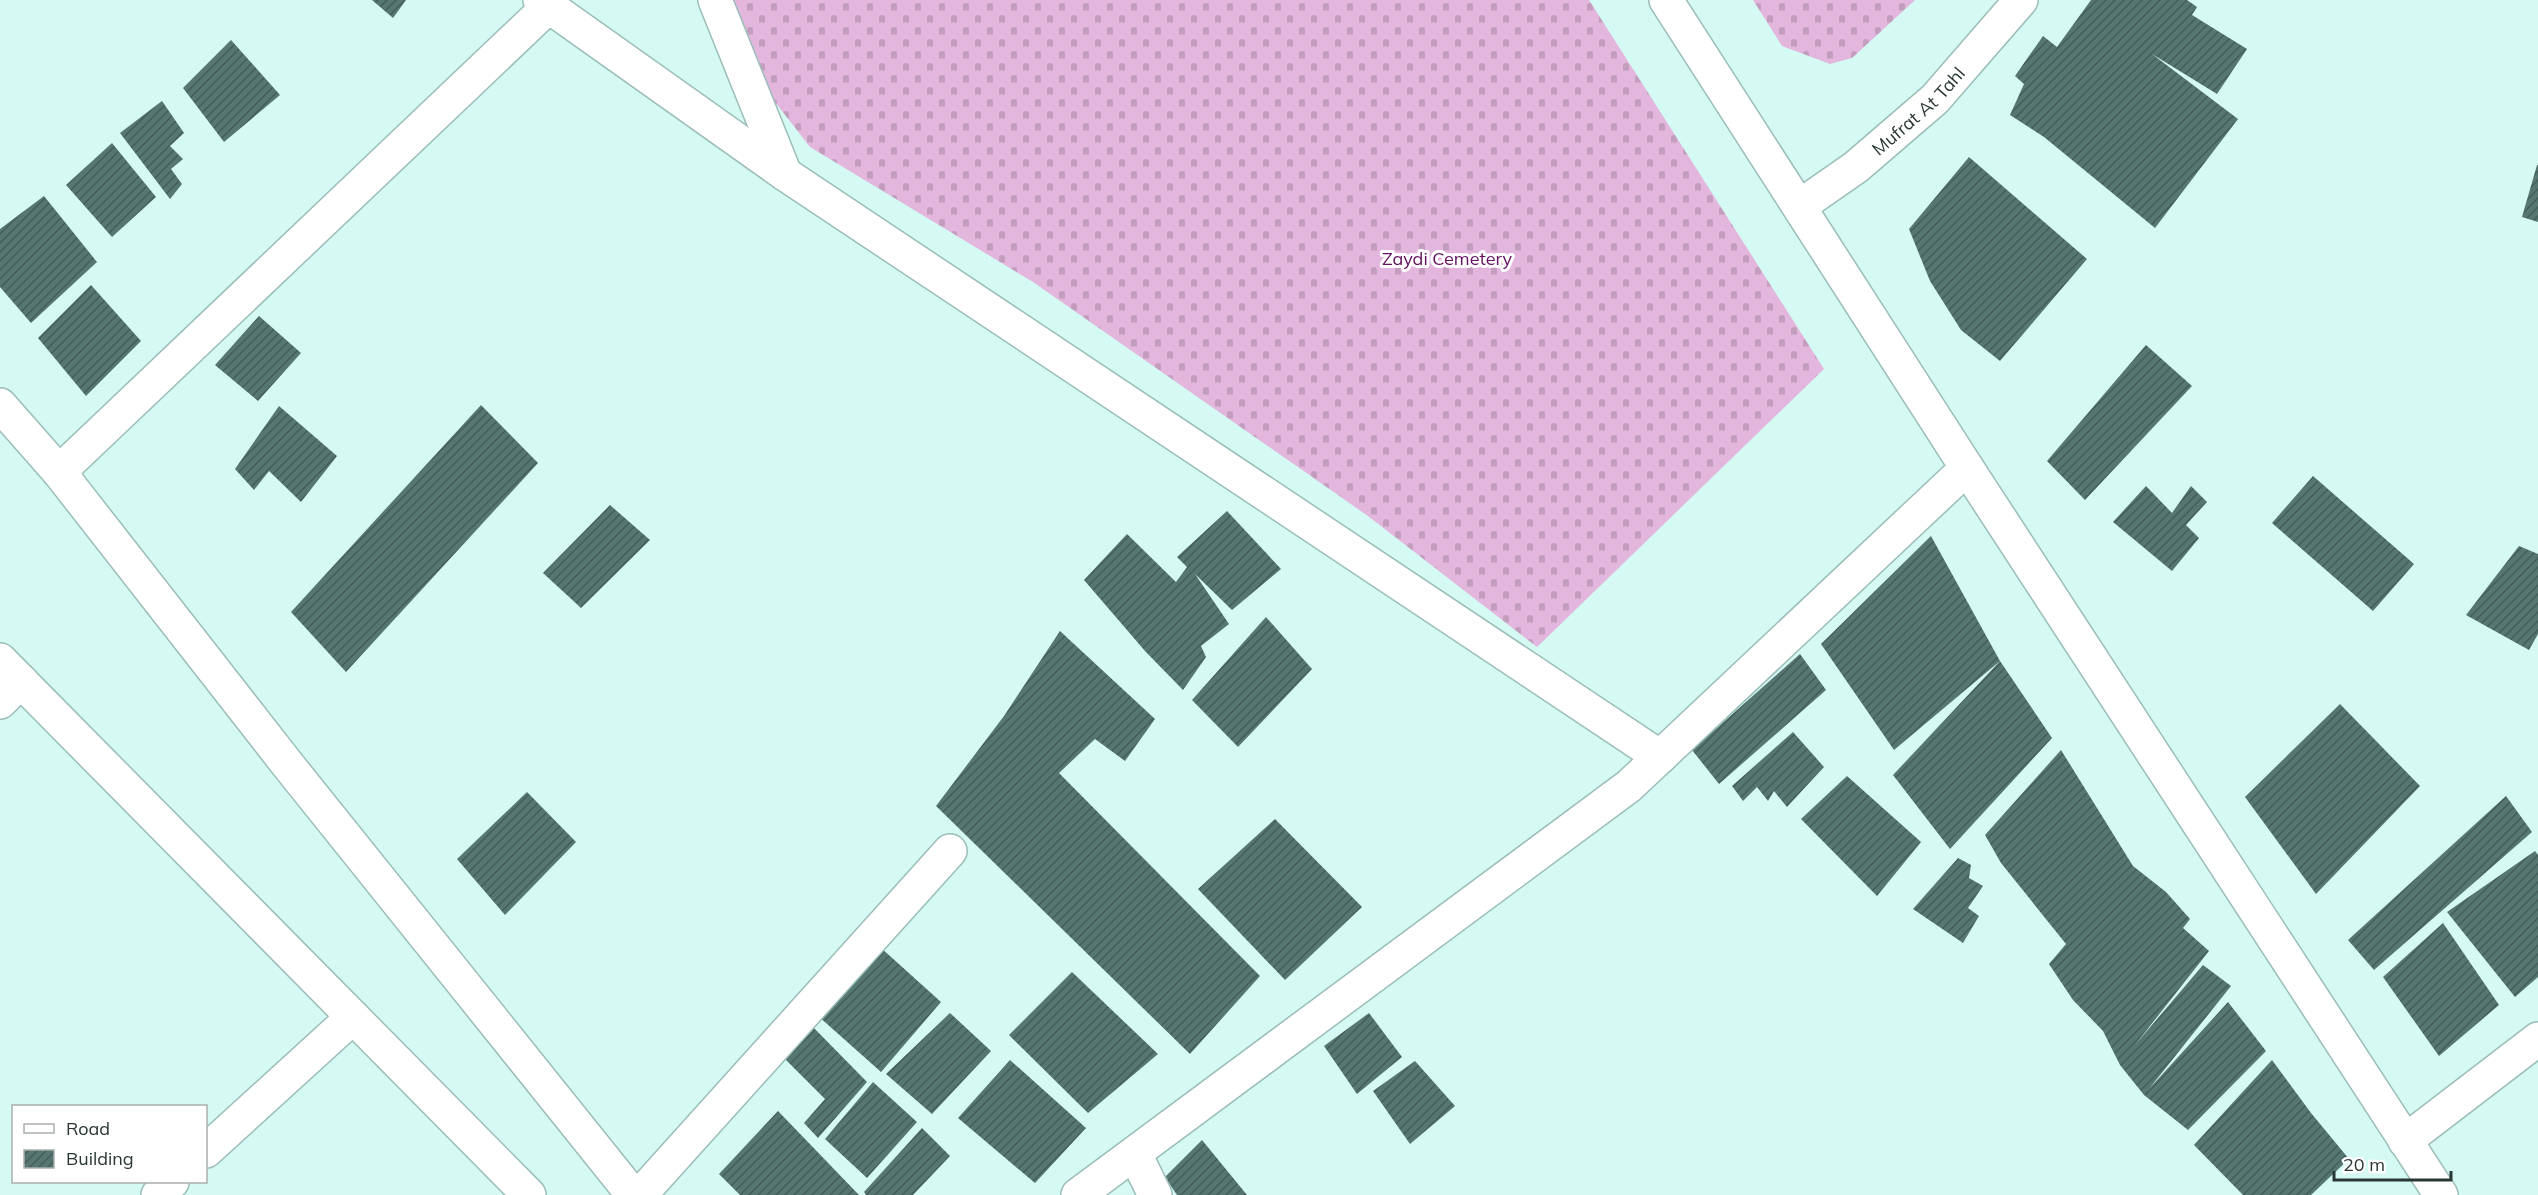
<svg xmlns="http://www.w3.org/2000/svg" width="2538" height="1195" viewBox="0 0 2538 1195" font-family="Mulish,sans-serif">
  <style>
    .cemetery { fill: url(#cemetery-stones) }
    .building { fill: url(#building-hatch) }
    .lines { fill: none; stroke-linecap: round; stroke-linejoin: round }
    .street-casing { stroke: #9bbdb8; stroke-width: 36 }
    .street { stroke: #fff; stroke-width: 33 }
    .labels { text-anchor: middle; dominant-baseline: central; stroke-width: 6; stroke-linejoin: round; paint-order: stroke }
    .street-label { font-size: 18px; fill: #2a3835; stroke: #fff }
    .park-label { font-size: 18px; fill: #620f5f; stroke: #fff }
  </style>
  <defs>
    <pattern id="cemetery-stones" width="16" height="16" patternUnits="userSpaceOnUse" patternTransform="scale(1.5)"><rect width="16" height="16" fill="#e2b6dd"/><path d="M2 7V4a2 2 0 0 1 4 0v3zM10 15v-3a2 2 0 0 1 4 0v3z" fill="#c29dbe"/></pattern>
    <pattern id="building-hatch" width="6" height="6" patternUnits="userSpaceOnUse" patternTransform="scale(1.5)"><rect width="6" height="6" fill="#567671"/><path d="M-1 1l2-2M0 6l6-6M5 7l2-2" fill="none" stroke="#445d59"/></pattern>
  </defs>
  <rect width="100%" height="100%" fill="#d5f9f3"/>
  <path class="cemetery" d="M 734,0 L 1589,0 L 1824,369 L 1537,647 L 1368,516 L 1033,282 L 810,147 L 775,102 Z
    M 1753,0 L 1915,0 L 1852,58 L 1830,64 L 1782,46 Z"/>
  <path class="building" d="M 372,0 L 406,0 L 393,18 Z
    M 2091,0 L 2187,0 L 2197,7 L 2192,15 L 2247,49 L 2217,94 L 2152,54 L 2238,119 L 2155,228 L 2044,137 L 2010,115 L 2024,84 L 2015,76 L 2043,36 L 2057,47 Z
    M 231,40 L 280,95 L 224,142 L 183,88 Z
    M 162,101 L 184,133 L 170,146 L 183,159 L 171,169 L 182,184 L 170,199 L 120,133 Z
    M 112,143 L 156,197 L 112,237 L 66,185 Z
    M 1969,157 L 2087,259 L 2000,361 L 1961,330 L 1930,281 L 1909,229 Z
    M 2537,165 L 2538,165 L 2538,222 L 2522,217 Z
    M 44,196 L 97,262 L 31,323 L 0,287 L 0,229 Z
    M 91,285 L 141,341 L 86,396 L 38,338 Z
    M 259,316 L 301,353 L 258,401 L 215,365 Z
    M 2146,345 L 2192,386 L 2085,500 L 2047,461 Z
    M 481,405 L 538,463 L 346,672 L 291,612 Z
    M 279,406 L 337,456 L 301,502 L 269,471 L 254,490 L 235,469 Z
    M 2313,476 L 2414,564 L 2373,611 L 2272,523 Z
    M 2146,486 L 2172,513 L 2191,486 L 2207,502 L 2186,525 L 2199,538 L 2172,571 L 2113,522 Z
    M 610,505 L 650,540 L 581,608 L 543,573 Z
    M 1227,511 L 1281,569 L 1232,610 L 1195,574 L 1229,624 L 1201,646 L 1206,657 L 1183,690 L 1145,651 L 1084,580 L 1127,534 L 1176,582 L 1187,567 L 1177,557 Z
    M 1931,536 L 2000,661 L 2052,738 L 1950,849 L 1893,775 L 2000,661 L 1894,750 L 1821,644 Z
    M 2519,546 L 2538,554 L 2538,634 L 2529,650 L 2466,615 Z
    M 1266,617 L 1312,669 L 1238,747 L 1192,700 Z
    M 1060,631 L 1155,719 L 1125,761 L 1095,739 L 1059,773 L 1260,976 L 1190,1054 L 936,806 L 1004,716 Z
    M 1800,654 L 1826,690 L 1719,784 L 1692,750 Z
    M 2340,704 L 2420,786 L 2316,894 L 2245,797 Z
    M 1793,732 L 1824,767 L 1787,807 L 1774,791 L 1768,801 L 1757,787 L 1743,801 L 1732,786 Z
    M 2061,750 L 2133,866 L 2166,892 L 2190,919 L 2183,928 L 2209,951 L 2135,1045 L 2203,965 L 2231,986 L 2149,1089 L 2228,1002 L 2266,1051 L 2188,1130 L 2144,1095 L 2120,1065 L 2103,1031 L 2073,1000 L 2049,964 L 2066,944 L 2001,863 L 1985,835 Z
    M 1847,776 L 1921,842 L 1877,896 L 1801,819 Z
    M 527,792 L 576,842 L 505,915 L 457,859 Z
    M 2506,796 L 2532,832 L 2374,970 L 2348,940 Z
    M 1275,819 L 1362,907 L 1285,980 L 1198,889 Z
    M 2535,851 L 2538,855 L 2538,977 L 2515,997 L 2447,912 Z
    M 1958,858 L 1971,865 L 1969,878 L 1983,886 L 1968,908 L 1979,916 L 1963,943 L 1913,909 Z
    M 2443,923 L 2499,1005 L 2439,1056 L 2383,977 Z
    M 880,947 L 941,1002 L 881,1072 L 817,1015 Z
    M 1072,972 L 1158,1054 L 1088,1113 L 1009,1035 Z
    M 950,1013 L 991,1051 L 932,1114 L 886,1074 Z
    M 1369,1013 L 1402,1057 L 1357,1094 L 1324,1046 Z
    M 811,1025 L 867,1082 L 818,1138 L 804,1123 L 825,1099 L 782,1056 Z
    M 1010,1060 L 1086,1128 L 1035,1183 L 958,1118 Z
    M 2272,1060 L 2311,1113 L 2349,1159 L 2311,1195 L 2243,1195 L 2194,1145 Z
    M 1415,1061 L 1455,1106 L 1410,1144 L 1373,1091 Z
    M 873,1082 L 917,1122 L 867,1178 L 825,1139 Z
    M 778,1111 L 859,1195 L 740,1195 L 719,1174 Z
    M 922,1128 L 950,1156 L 913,1195 L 866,1195 L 864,1192 Z
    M 1202,1140 L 1247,1195 L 1177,1195 L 1165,1177 Z"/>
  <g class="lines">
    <g class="street-casing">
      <g id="street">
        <path d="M 540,0 L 785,174 L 1660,757"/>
        <path d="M 715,0 L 785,174"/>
        <path d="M 1666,0 L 1967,468 L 2441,1195"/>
        <path id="s1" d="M 1800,206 L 1856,167 L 1935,99 L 2021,0"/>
        <path d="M 0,405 L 59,472 L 288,765 L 633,1195"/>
        <path d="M 59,472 L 548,7"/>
        <path d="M 0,660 L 529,1195"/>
        <path d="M 0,702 L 21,681"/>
        <path d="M 2405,1141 L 2538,1039"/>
        <path d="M 206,1151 L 353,1017"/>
        <path d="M 1135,1154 L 1155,1195"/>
        <path d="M 158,1195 L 172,1182"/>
        <path d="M 640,1195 L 950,851"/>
        <path d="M 1078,1195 L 1629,786 L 1967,468"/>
      </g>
    </g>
    <use href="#street" class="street"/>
  </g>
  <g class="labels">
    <g class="street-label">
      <text stroke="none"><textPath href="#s1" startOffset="152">Mufrat At Tahl</textPath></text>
    </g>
    <g class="park-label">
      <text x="1447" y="258">Zaydi Cemetery</text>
    </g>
  </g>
  <rect x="12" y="1105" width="195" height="78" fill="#ffffff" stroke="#aaafae" stroke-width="1.5"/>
  <rect x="24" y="1124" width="30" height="9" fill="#ffffff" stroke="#aaafae" stroke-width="1.5"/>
  <text x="66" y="1135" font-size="18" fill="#2a3835">Road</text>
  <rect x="24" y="1150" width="30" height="18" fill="url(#building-hatch)" stroke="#aaafae" stroke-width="1.5"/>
  <text x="66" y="1165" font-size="18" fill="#2a3835">Building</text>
  <path d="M2334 1171v9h117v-9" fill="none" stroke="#2a3835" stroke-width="3"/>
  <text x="2343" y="1171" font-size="18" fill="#2a3835" stroke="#ffffff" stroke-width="4.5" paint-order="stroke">20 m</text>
</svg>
